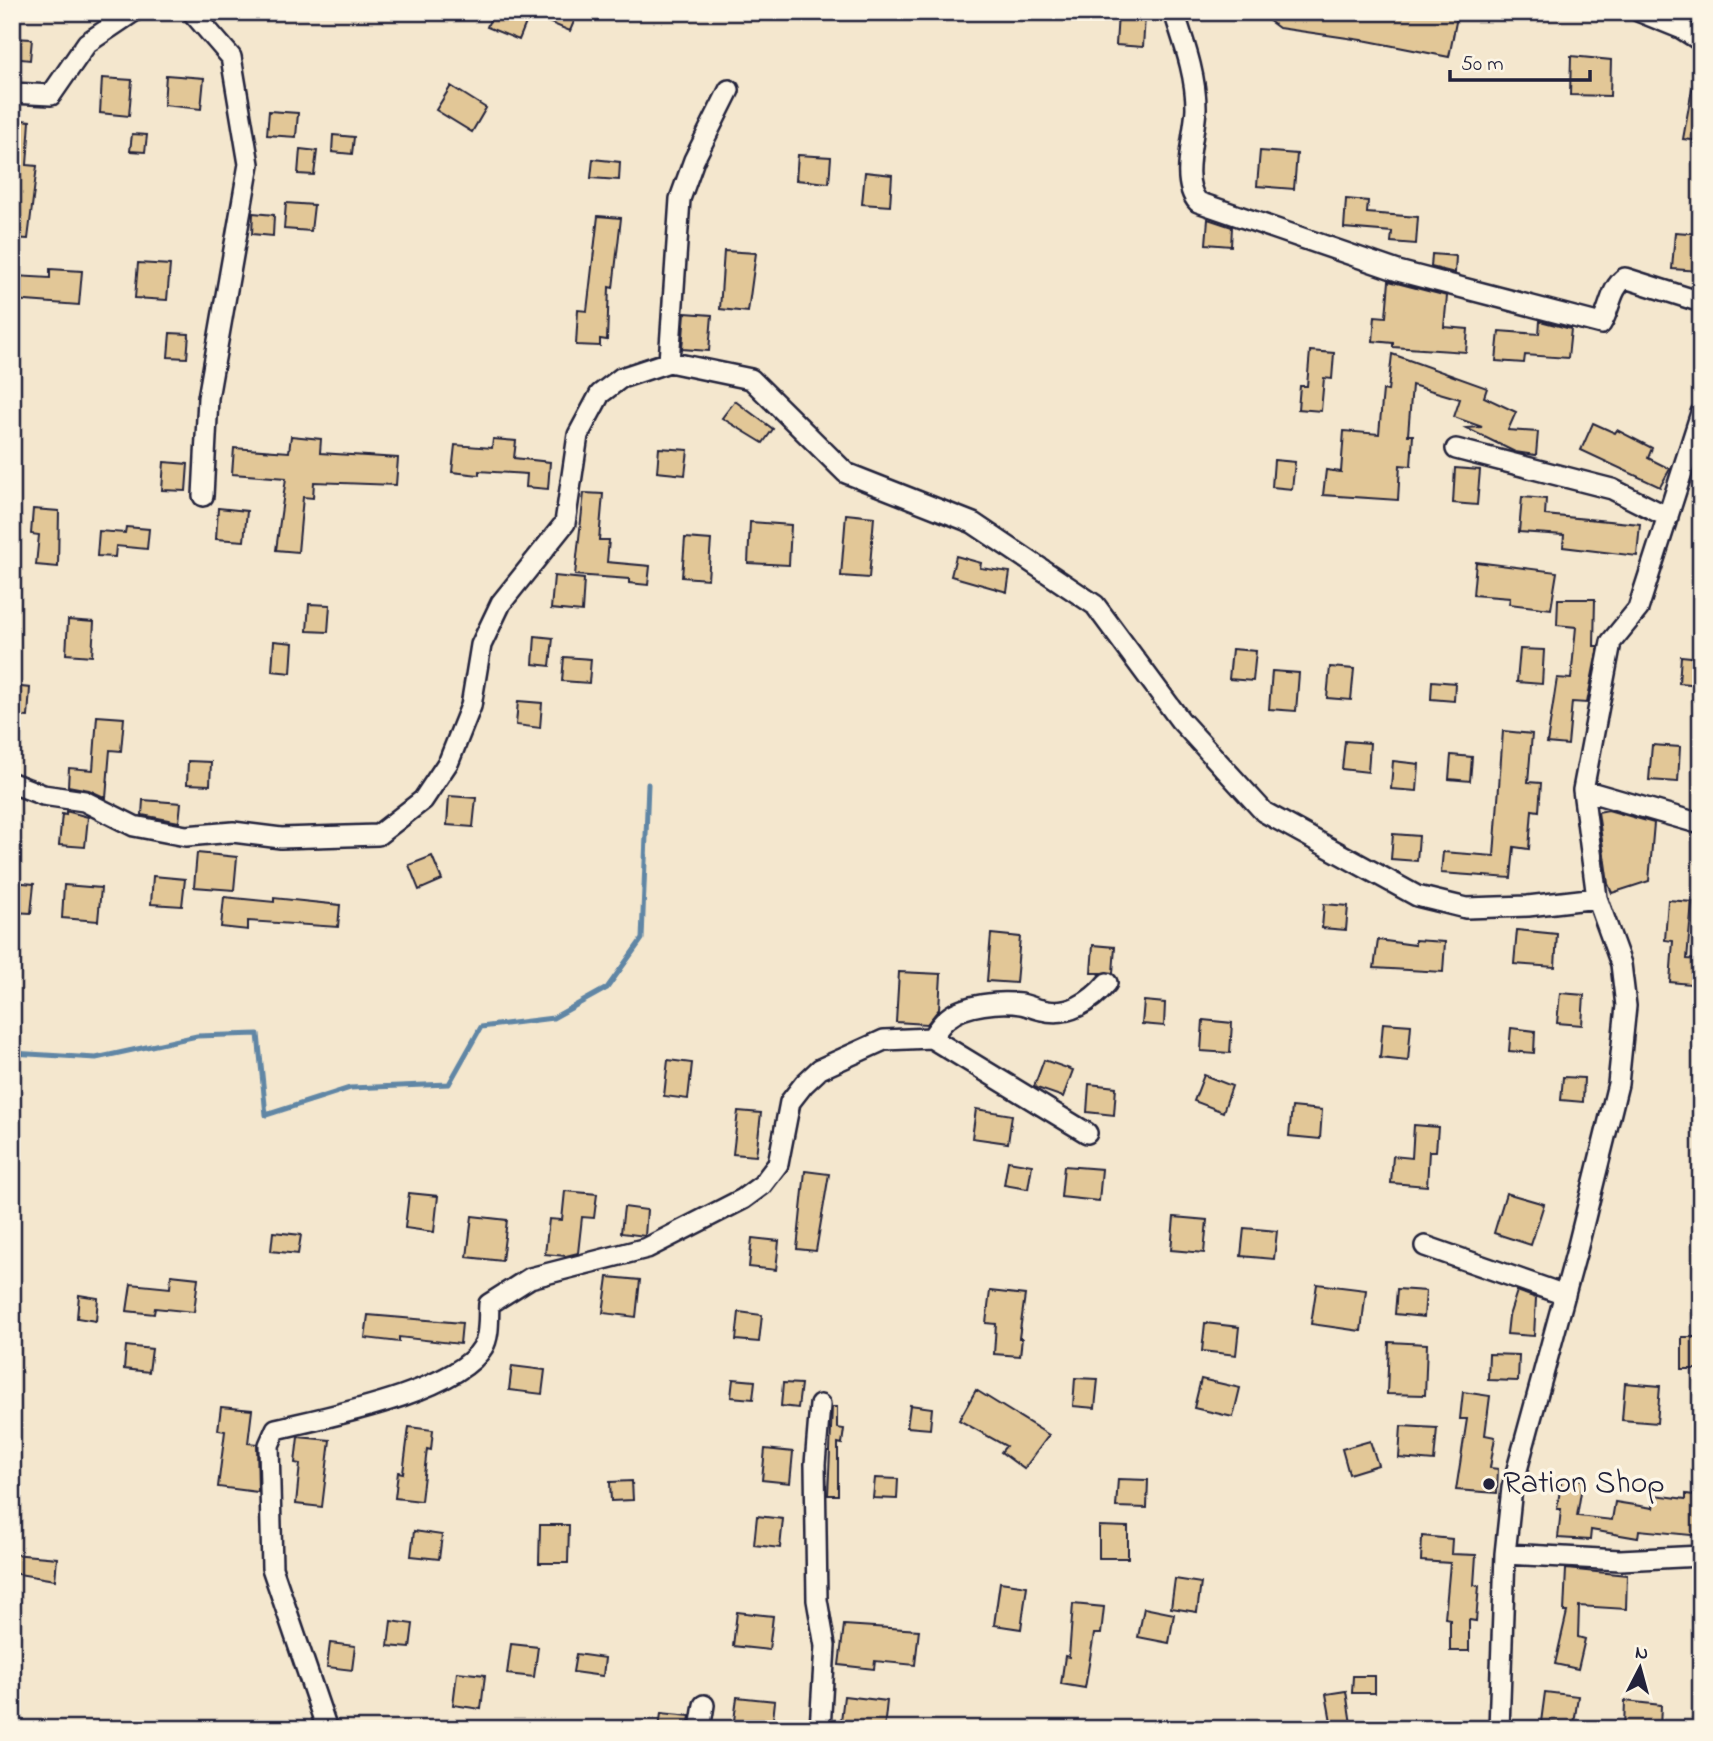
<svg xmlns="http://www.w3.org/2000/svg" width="1713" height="1741" viewBox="0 0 1713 1741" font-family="'Indie Flower',sans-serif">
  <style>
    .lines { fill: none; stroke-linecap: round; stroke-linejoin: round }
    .stream { stroke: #6186a5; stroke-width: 5 }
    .building { fill: #e2c797; stroke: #22223b; stroke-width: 2 }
    .street-casing { stroke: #22223b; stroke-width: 24 }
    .street { stroke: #fcf5e5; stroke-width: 19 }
    .poi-dot { fill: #22223b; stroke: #fcf5e5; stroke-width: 2.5 }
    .labels { text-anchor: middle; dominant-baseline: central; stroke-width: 7; stroke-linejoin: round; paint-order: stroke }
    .poi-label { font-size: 32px; fill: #22223b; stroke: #fcf5e5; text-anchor: start }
  </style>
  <rect width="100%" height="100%" fill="#f4e7ce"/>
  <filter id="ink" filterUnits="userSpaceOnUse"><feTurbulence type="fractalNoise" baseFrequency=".0143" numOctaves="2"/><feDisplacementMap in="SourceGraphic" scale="14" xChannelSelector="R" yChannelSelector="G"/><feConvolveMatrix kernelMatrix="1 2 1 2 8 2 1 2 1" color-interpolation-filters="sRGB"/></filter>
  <g filter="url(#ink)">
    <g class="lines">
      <path class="stream" d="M 12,1053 L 96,1058 L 197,1036 L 258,1034 L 266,1115 L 350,1088 L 449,1084 L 481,1027 L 553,1018 L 607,988 L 642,939 L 648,784"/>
    </g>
    <path class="building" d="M 493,12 L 512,12 L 528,18 L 519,40 L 487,27 Z
      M 524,12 L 578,12 L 570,31 Z
      M 1257,12 L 1458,12 L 1449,57 L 1368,41 L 1279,28 Z
      M 1118,14 L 1145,16 L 1143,47 L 1116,45 Z
      M 12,38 L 32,39 L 30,60 L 12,58 Z
      M 1571,56 L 1611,60 L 1610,96 L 1570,95 Z
      M 166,75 L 204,78 L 201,109 L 164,105 Z
      M 102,78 L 132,80 L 129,116 L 100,113 Z
      M 451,86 L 486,108 L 472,132 L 436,110 Z
      M 1692,89 L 1701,90 L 1701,141 L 1683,139 Z
      M 269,111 L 298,113 L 296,137 L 267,135 Z
      M 12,119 L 30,121 L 27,165 L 37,166 L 28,239 L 12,238 Z
      M 132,134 L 147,135 L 145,152 L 130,151 Z
      M 333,135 L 354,137 L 352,154 L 332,152 Z
      M 300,149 L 317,151 L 314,175 L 298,174 Z
      M 1260,151 L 1297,154 L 1294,189 L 1257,186 Z
      M 798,155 L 831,157 L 829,183 L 796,180 Z
      M 593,159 L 620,162 L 619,180 L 591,178 Z
      M 865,172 L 892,175 L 890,206 L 862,204 Z
      M 1346,199 L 1368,201 L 1367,213 L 1418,217 L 1416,244 L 1391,242 L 1392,232 L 1344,228 Z
      M 286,203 L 314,205 L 311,231 L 284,229 Z
      M 253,213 L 274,215 L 273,236 L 252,234 Z
      M 598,216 L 621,218 L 613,288 L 609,287 L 607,340 L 600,339 L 600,346 L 576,345 L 578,310 L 587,311 Z
      M 1208,219 L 1232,227 L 1231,246 L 1206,244 Z
      M 1675,232 L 1701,234 L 1700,271 L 1672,269 Z
      M 724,251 L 756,253 L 748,312 L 720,309 Z
      M 1432,254 L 1456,256 L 1455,273 L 1431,267 Z
      M 138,263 L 170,265 L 167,300 L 135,298 Z
      M 50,269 L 82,271 L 79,305 L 13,300 L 15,276 L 50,278 Z
      M 1389,281 L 1447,296 L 1444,327 L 1468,329 L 1466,352 L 1393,347 L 1393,343 L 1373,341 L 1375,316 L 1386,317 Z
      M 685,313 L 712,315 L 709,351 L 682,349 Z
      M 1540,321 L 1571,329 L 1568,358 L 1525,355 L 1524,363 L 1496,361 L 1499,331 L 1539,334 Z
      M 170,333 L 189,334 L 187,358 L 168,357 Z
      M 1310,351 L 1334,353 L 1332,379 L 1324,378 L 1321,411 L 1298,409 L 1300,386 L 1307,386 Z
      M 1392,354 L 1487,388 L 1484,397 L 1516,412 L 1508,430 L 1538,432 L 1536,455 L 1515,452 L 1466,428 L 1482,427 L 1454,417 L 1460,399 L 1412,385 L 1408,435 L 1413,435 L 1411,466 L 1400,465 L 1398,500 L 1323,495 L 1326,470 L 1341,472 L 1344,431 L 1379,434 L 1383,390 L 1388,391 Z
      M 735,401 L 773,429 L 763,443 L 722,418 Z
      M 1593,423 L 1615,433 L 1617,430 L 1652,448 L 1648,458 L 1670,469 L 1660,487 L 1581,450 Z
      M 291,436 L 321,439 L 320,453 L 398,458 L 396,485 L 314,482 L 313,498 L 303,497 L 298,552 L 276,550 L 286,478 L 232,474 L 234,448 L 289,452 Z
      M 493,439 L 516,441 L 514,458 L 550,462 L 548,489 L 526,487 L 527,474 L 479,471 L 479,475 L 452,472 L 455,445 L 492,448 Z
      M 659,448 L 688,450 L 685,475 L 657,472 Z
      M 1274,460 L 1295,462 L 1292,489 L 1272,487 Z
      M 164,462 L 188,464 L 186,491 L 162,490 Z
      M 1455,468 L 1480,470 L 1477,505 L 1453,503 Z
      M 584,493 L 603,494 L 599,540 L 609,540 L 607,562 L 650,566 L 648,585 L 629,583 L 629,579 L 575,575 Z
      M 1522,497 L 1546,499 L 1545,515 L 1640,524 L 1637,556 L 1563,547 L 1564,535 L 1519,532 Z
      M 218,508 L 247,511 L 244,541 L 216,539 Z
      M 33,509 L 59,511 L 58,567 L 36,565 L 39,535 L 31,534 Z
      M 846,514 L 874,517 L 869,578 L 841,576 Z
      M 750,522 L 791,525 L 789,565 L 748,563 Z
      M 126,527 L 149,529 L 147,549 L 116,546 L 115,557 L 97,556 L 99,531 L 125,533 Z
      M 685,538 L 711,540 L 708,579 L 682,577 Z
      M 956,556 L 981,563 L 980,568 L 1010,572 L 1007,592 L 951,576 Z
      M 1476,562 L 1557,572 L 1551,609 L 1509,604 L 1510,598 L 1473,595 Z
      M 554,576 L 584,579 L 582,612 L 551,609 Z
      M 1558,599 L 1595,599 L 1594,646 L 1598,646 L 1587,703 L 1572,702 L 1568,745 L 1547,743 L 1557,678 L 1571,679 L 1576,627 L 1557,625 Z
      M 309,604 L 330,605 L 328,632 L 307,631 Z
      M 68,620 L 94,622 L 92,656 L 66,654 Z
      M 535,636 L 553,638 L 550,666 L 533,664 Z
      M 274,641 L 293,643 L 291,673 L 272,671 Z
      M 1232,649 L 1256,651 L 1253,681 L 1229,679 Z
      M 1520,649 L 1544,650 L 1542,684 L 1517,682 Z
      M 1681,656 L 1701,658 L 1701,685 L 1679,683 Z
      M 564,657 L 591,659 L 589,683 L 562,681 Z
      M 1330,667 L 1354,669 L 1351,700 L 1327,698 Z
      M 1272,671 L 1299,673 L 1296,711 L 1269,709 Z
      M 1432,681 L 1455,683 L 1454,701 L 1431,699 Z
      M 12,686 L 30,688 L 28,717 L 12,716 Z
      M 518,701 L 542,703 L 540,728 L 516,725 Z
      M 97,716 L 124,718 L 121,751 L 110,750 L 106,798 L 89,790 L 68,786 L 69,768 L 93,770 Z
      M 1503,731 L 1532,734 L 1528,782 L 1541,783 L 1539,811 L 1532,810 L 1529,849 L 1514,847 L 1511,878 L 1441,873 L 1443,852 L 1494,856 Z
      M 1345,741 L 1370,743 L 1368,772 L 1342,769 Z
      M 1652,745 L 1680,747 L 1678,782 L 1649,780 Z
      M 1451,755 L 1472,757 L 1470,781 L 1449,779 Z
      M 188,761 L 211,762 L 210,785 L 187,784 Z
      M 1393,761 L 1419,764 L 1417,791 L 1391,789 Z
      M 449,796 L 476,798 L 473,827 L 447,825 Z
      M 143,800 L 181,803 L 179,822 L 142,815 Z
      M 1608,810 L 1654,823 L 1649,881 L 1612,893 L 1608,884 L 1598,812 Z
      M 66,811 L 88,817 L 85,847 L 59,845 L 62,814 L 66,815 Z
      M 1393,834 L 1419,836 L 1417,861 L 1391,859 Z
      M 197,853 L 237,857 L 234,890 L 194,887 Z
      M 432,856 L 442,880 L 419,890 L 409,865 Z
      M 153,876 L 185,879 L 182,906 L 151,904 Z
      M 12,882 L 34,884 L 31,913 L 12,912 Z
      M 64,885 L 101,888 L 98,921 L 62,918 Z
      M 224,897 L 274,902 L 274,898 L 340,905 L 338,927 L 248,921 L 248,930 L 221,927 Z
      M 1668,900 L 1692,902 L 1687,959 L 1701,960 L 1701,985 L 1670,982 L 1673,941 L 1665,940 Z
      M 1324,904 L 1348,906 L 1346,930 L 1322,928 Z
      M 1517,930 L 1557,934 L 1555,967 L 1514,964 Z
      M 991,934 L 1020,937 L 1016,983 L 987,981 Z
      M 1378,940 L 1415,945 L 1415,940 L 1445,942 L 1443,972 L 1374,968 Z
      M 1093,945 L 1115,947 L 1113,973 L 1091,973 Z
      M 899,972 L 941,974 L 939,1009 L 927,1024 L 896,1022 Z
      M 1560,993 L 1584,995 L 1582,1025 L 1557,1023 Z
      M 1144,1001 L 1165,1003 L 1164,1026 L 1142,1024 Z
      M 1203,1020 L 1232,1023 L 1230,1053 L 1201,1051 Z
      M 1383,1023 L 1411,1025 L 1408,1061 L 1380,1058 Z
      M 1511,1028 L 1535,1031 L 1534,1053 L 1509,1051 Z
      M 668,1060 L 692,1063 L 688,1099 L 664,1096 Z
      M 1044,1060 L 1073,1070 L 1063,1097 L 1034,1087 Z
      M 1204,1075 L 1232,1086 L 1223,1112 L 1194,1101 Z
      M 1563,1077 L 1584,1078 L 1583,1102 L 1561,1100 Z
      M 1089,1084 L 1116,1087 L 1114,1115 L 1087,1112 Z
      M 1292,1107 L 1322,1110 L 1320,1139 L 1289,1136 Z
      M 976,1109 L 1012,1115 L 1008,1143 L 972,1138 Z
      M 738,1111 L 761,1113 L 756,1156 L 733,1154 Z
      M 1414,1125 L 1438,1127 L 1436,1151 L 1429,1151 L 1427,1186 L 1391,1183 L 1393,1156 L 1412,1158 Z
      M 1008,1161 L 1032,1165 L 1028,1189 L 1004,1185 Z
      M 1064,1166 L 1102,1169 L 1099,1201 L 1061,1197 Z
      M 805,1171 L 829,1174 L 816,1251 L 797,1249 Z
      M 565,1191 L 597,1194 L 594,1218 L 582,1217 L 578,1253 L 566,1256 L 545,1254 L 549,1219 L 562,1220 Z
      M 409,1193 L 438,1196 L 434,1232 L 405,1228 Z
      M 1506,1193 L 1544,1204 L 1531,1245 L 1494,1233 Z
      M 624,1207 L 647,1210 L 645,1236 L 621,1233 Z
      M 472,1216 L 507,1220 L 502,1261 L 467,1257 Z
      M 1174,1217 L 1207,1220 L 1204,1253 L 1171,1250 Z
      M 1244,1228 L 1277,1231 L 1274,1259 L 1241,1256 Z
      M 273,1232 L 301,1235 L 298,1254 L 271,1251 Z
      M 752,1238 L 779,1241 L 776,1270 L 749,1267 Z
      M 171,1275 L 198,1278 L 194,1312 L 155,1308 L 154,1314 L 127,1311 L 131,1284 L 170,1288 Z
      M 608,1277 L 640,1280 L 636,1317 L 603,1313 Z
      M 1317,1284 L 1366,1290 L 1361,1331 L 1311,1324 Z
      M 1397,1289 L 1426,1291 L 1424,1317 L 1395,1314 Z
      M 990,1291 L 1025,1295 L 1019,1338 L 1022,1338 L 1020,1356 L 994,1354 L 996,1324 L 986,1323 Z
      M 1517,1291 L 1536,1298 L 1534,1336 L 1507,1334 L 1509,1316 Z
      M 79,1295 L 98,1298 L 96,1321 L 77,1318 Z
      M 739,1312 L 762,1315 L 759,1342 L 736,1340 Z
      M 368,1315 L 462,1323 L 460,1344 L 399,1337 L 399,1342 L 365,1338 Z
      M 1205,1323 L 1239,1327 L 1236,1355 L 1202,1351 Z
      M 1682,1337 L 1701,1337 L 1701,1369 L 1682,1369 Z
      M 1389,1342 L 1427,1344 L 1425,1395 L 1387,1394 Z
      M 126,1346 L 152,1349 L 149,1372 L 124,1369 Z
      M 1489,1354 L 1519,1355 L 1518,1381 L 1488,1380 Z
      M 512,1366 L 545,1370 L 542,1394 L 509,1390 Z
      M 1075,1378 L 1098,1379 L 1095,1408 L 1073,1406 Z
      M 733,1379 L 755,1381 L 753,1399 L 731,1397 Z
      M 1201,1379 L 1240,1388 L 1233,1417 L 1194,1408 Z
      M 783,1383 L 801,1384 L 798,1408 L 781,1406 Z
      M 1625,1383 L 1660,1386 L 1657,1423 L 1622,1420 Z
      M 976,1390 L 1049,1435 L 1024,1469 L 1001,1452 L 1006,1446 L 959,1420 Z
      M 1463,1392 L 1490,1396 L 1485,1435 L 1495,1437 L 1490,1468 L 1498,1469 L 1497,1493 L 1456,1490 L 1467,1419 L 1460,1419 Z
      M 910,1405 L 932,1408 L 930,1429 L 907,1427 Z
      M 221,1407 L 252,1410 L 248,1443 L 257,1444 L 258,1492 L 218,1487 L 225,1431 L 218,1430 Z
      M 832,1407 L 837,1407 L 837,1428 L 844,1429 L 842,1444 L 838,1443 L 838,1495 L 828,1495 Z
      M 1401,1426 L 1437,1428 L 1434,1461 L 1399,1458 Z
      M 409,1427 L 433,1430 L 431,1450 L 427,1449 L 421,1501 L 395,1498 L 398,1472 L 403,1473 Z
      M 298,1437 L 330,1440 L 322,1507 L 296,1504 L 300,1464 L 295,1463 Z
      M 1370,1441 L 1378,1465 L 1349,1474 L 1342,1449 Z
      M 765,1449 L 793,1452 L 790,1483 L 762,1480 Z
      M 1562,1477 L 1583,1480 L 1577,1516 L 1612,1520 L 1615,1502 L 1653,1508 L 1655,1495 L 1686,1499 L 1686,1494 L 1701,1496 L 1701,1536 L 1639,1530 L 1638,1538 L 1591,1530 L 1590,1540 L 1558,1538 L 1561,1509 L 1557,1509 Z
      M 875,1478 L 898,1479 L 897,1499 L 873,1498 Z
      M 1118,1479 L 1148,1480 L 1147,1508 L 1116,1507 Z
      M 632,1481 L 633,1500 L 611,1501 L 610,1482 Z
      M 757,1516 L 783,1519 L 780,1548 L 754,1545 Z
      M 540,1525 L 569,1525 L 568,1563 L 539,1563 Z
      M 1099,1526 L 1128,1527 L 1128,1558 L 1099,1558 Z
      M 414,1531 L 442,1535 L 439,1559 L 411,1556 Z
      M 1422,1536 L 1452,1539 L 1451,1554 L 1476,1555 L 1474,1585 L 1479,1586 L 1476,1621 L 1469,1620 L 1469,1651 L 1450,1651 L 1450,1619 L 1445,1618 L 1450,1563 L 1421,1561 Z
      M 12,1554 L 57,1558 L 55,1580 L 12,1573 Z
      M 1566,1569 L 1627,1575 L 1626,1609 L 1579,1606 L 1578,1637 L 1585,1639 L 1578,1669 L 1555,1664 L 1567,1612 L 1564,1612 Z
      M 1175,1579 L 1201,1583 L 1197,1612 L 1171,1608 Z
      M 1000,1582 L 1027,1586 L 1021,1629 L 994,1625 Z
      M 1073,1604 L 1104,1607 L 1101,1634 L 1094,1634 L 1085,1688 L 1061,1684 L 1065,1656 L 1069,1657 Z
      M 1144,1608 L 1174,1614 L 1169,1643 L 1138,1637 Z
      M 737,1612 L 773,1616 L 769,1650 L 733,1646 Z
      M 391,1621 L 413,1624 L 410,1648 L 388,1646 Z
      M 844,1625 L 919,1630 L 915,1665 L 875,1661 L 874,1669 L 839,1665 Z
      M 330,1643 L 355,1646 L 352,1670 L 327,1667 Z
      M 511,1644 L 538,1647 L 534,1677 L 507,1674 Z
      M 576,1654 L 605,1658 L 603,1676 L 573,1672 Z
      M 457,1672 L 485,1675 L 481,1709 L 453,1705 Z
      M 1353,1676 L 1375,1676 L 1375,1693 L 1352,1693 Z
      M 1346,1691 L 1351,1724 L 1332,1727 L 1326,1694 Z
      M 1545,1692 L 1578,1696 L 1574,1724 L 1541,1722 Z
      M 844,1696 L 887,1701 L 884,1729 L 840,1729 Z
      M 737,1697 L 775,1701 L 772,1729 L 733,1729 Z
      M 1625,1701 L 1661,1705 L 1660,1729 L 1624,1727 Z
      M 661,1713 L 690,1716 L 688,1729 L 659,1729 Z"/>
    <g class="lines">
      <g class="street-casing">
        <path id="street" d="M 192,12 L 231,57 L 249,164 L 208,398 L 203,496
          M 1174,12 C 1184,43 1196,75 1196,108 C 1195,137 1179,181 1198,202 L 1398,271 L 1601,324 C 1611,308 1610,289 1625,278 L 1701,302
          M 1640,12 L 1682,29 L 1701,41
          M 12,93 L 51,95 L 87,43 L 133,12
          M 669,362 L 680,199 L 694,160 L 729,90
          M 1456,449 L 1612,489 L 1668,517
          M 12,783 L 43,795 L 84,801 L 134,826 L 186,836 L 233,832 L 281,838 L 378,835 L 423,800 L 449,761 L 471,706 L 481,645 L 501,603 L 565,523 L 578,435 L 600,394 L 621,378 L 669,362 L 751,379 L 846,473 L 973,523 L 1095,605 L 1180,720 L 1264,812 L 1417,896 L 1466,908 L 1528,906 L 1597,898
          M 1583,790 L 1701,824
          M 931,1038 C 936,1032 941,1023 948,1018 C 964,1004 1001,1001 1021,1004 C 1028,1005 1035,1009 1042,1010 C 1068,1017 1091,1002 1107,983
          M 1425,1246 L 1565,1295
          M 1505,1554 L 1620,1560 L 1701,1556
          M 327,1729 L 272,1568 L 269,1445 L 276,1429 C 326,1417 457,1392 483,1347 C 490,1336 488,1317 489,1304 L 530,1278 L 647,1248 L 743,1199 L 762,1185 L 778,1164 L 790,1102 L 804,1084 L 820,1069 L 884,1040 L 931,1038 L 1087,1133
          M 700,1729 L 704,1705
          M 820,1729 L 825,1646 L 817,1600 L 815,1464 L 820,1405
          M 1499,1729 L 1505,1554 L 1512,1488 L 1577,1250 L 1618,1084 L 1626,1006 L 1621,964 L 1597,898 L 1583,790 L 1611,642 L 1638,609 L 1701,413"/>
      </g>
      <use href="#street" class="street"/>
    </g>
  </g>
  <circle class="poi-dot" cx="1489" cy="1484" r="7"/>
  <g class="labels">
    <g class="poi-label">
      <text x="1503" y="1484">Ration Shop</text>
    </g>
  </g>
  <rect width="1713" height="1741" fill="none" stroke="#fcf5e5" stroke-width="42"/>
  <rect x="21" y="21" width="1671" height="1699" fill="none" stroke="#22223b" stroke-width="2.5" filter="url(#ink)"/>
  <g transform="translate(1640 1668) rotate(6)" stroke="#fcf5e5" stroke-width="5" paint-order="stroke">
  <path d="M0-5L12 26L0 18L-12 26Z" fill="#22223b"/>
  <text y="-10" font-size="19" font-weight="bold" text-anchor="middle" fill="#22223b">N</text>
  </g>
  <path d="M1450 70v10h140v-10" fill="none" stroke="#22223b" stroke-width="3.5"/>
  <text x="1461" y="70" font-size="21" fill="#22223b" stroke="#fcf5e5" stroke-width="5" paint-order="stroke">50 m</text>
</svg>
